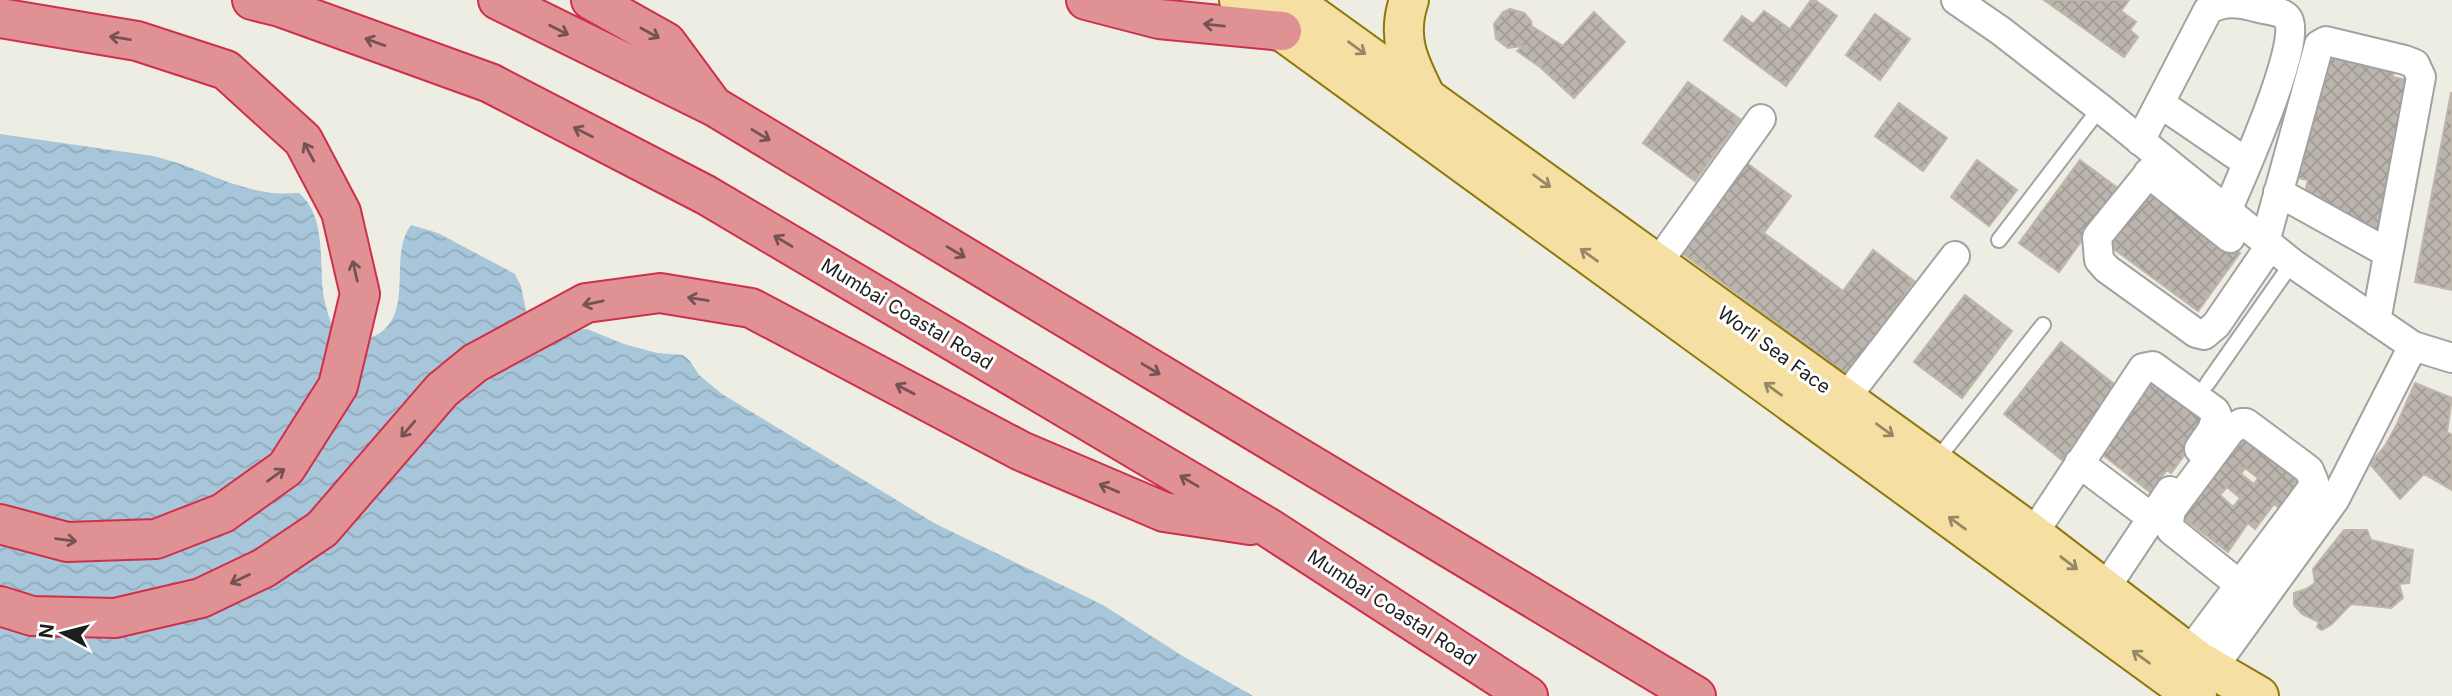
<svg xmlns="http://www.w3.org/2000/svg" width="2452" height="696" viewBox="0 0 2452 696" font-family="Inter,sans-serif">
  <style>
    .water { fill: url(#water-waves) }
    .building { fill: url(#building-cross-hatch); stroke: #bfb6a8; stroke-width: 2; fill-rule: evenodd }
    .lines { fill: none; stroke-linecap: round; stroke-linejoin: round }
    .service-casing { stroke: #a2a2a2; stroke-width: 18 }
    .minor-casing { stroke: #a2a2a2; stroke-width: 32 }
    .primary-casing { stroke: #8e780a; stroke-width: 42 }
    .motorway-casing { stroke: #ce304c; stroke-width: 42 }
    .service { stroke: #fff; stroke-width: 14 }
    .minor { stroke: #fff; stroke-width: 28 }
    .primary { stroke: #f5dfa2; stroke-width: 38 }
    .motorway { stroke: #e09193; stroke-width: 38 }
    .oneway { stroke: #755253 }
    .oneway2 { stroke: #948867 }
    .labels { text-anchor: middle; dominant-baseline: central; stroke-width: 6; stroke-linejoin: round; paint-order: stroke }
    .street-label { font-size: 19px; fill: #1e1e1e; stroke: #fff }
  </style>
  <defs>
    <pattern id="water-waves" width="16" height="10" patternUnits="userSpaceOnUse" patternTransform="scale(1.75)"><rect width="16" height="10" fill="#a8c6d9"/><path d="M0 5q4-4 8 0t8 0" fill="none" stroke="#90aaba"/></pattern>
    <pattern id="building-cross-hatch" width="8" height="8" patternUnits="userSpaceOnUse" patternTransform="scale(1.75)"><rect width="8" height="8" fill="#bbb5ae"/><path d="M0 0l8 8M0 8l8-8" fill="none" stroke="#a09b95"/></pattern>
  </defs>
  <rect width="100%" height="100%" fill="#eeede4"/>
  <path class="water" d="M 0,134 L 153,156 C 194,165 230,188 272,193 C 281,194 290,193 299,193 C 328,218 318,265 324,298 C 326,309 330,320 334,330 C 350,338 363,344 380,333 C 414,309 388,256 411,225 L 438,233 L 515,274 L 521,286 L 527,316 L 575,330 L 587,329 L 624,344 L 657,353 L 683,355 L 690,361 L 699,375 L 722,394 L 936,524 L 1103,605 L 1181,655 L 1253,696 L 0,696 Z"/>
  <path class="building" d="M 1811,0 L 1815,0 L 1837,16 L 1786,86 L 1724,40 L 1742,16 L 1753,24 L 1764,11 L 1790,29 Z
    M 2044,0 L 2129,0 L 2121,11 L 2136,22 L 2130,30 L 2138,37 L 2124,57 Z
    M 1510,9 L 1524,13 L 1531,21 L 1532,30 L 1533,27 L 1563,46 L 1594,12 L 1625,42 L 1574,98 L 1540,67 L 1517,51 L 1523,46 L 1508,48 L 1496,39 L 1494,24 L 1503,12 Z
    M 1875,14 L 1910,39 L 1880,80 L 1846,55 Z
    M 2323,56 L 2394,71 L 2393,77 L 2416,82 L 2382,236 L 2317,203 L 2318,195 L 2305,192 L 2308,180 L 2294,177 Z
    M 1688,82 L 1740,119 L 1695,181 L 1643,143 Z
    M 2451,93 L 2452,93 L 2452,290 L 2415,282 Z
    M 1899,103 L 1947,138 L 1923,171 L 1875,136 Z
    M 1977,160 L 2017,190 L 1989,226 L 1951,197 Z
    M 2080,160 L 2119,189 L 2059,272 L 2019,243 Z
    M 1744,161 L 1791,196 L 1764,233 L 1843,291 L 1873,250 L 1914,281 L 1847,374 L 1679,251 Z
    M 2146,183 L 2240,253 L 2198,311 L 2103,241 Z
    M 1965,295 L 2012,331 L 1962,398 L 1914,362 Z
    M 2061,342 L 2119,388 L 2079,449 L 2074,444 L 2062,460 L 2004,414 Z
    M 2149,373 L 2210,421 L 2171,473 L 2167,470 L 2150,492 L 2093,447 Z
    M 2415,383 L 2452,398 L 2447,432 L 2452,435 L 2452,490 L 2424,474 L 2400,499 L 2370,464 L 2385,446 L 2397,424 Z
    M 2242,431 L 2312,483 L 2288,514 L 2274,504 L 2255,529 L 2248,523 L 2228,552 L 2174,511 L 2229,449 L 2233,453 L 2239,444 L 2235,441 ZM 2245,468 L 2258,478 L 2254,484 L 2241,474 ZM 2227,487 L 2240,498 L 2233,507 L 2220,495 Z
    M 2344,530 L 2367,530 L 2371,540 L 2413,550 L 2409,583 L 2399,584 L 2403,598 L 2391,608 L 2351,604 L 2332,624 L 2322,630 L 2317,627 L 2319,622 L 2302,614 L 2294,605 L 2294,593 L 2306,589 L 2315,583 L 2313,569 Z"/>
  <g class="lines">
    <g class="service-casing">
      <path id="service" d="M 1999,240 L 2100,108
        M 2207,384 L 2292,263
        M 1936,461 L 2043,325"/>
    </g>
    <g class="minor-casing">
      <path id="minor" d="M 1956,0 L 2001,31 L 2100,108 L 2292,263 L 2413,346 L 2452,358
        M 2161,104 L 2246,162
        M 2140,141 L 2208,10 C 2225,0 2240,3 2259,8 C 2267,10 2283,11 2288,19 C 2303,42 2239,182 2227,211
        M 2161,158 L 2097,237 L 2099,260 L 2107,269 L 2196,333 L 2204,335 L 2216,325 L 2270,246
        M 2148,173 L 2230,238
        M 2278,192 L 2388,253
        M 2265,242 L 2319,45 L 2326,41 L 2405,60 L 2415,64 L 2421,77 L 2376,321
        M 1657,264 L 1761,119
        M 1844,400 L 1955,256
        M 2079,463 L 2152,518
        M 2033,534 L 2143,368 L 2153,366 L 2215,411 L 2217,415 L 2212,430 L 2199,449
        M 2104,590 L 2170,491
        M 2188,654 L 2310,491 L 2314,482 L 2309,470 L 2246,423 L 2241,423 L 2230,431 L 2171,510 L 2169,521 L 2171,530 L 2240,585
        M 2212,669 L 2335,499 L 2413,346"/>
    </g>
    <g class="primary-casing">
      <path id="primary" d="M 1239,0 L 2182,687 L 2197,696
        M 1291,0 L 2033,534 L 2199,661 L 2259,696
        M 1409,0 C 1396,38 1409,63 1426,97"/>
    </g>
    <g class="motorway-casing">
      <path id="motorway" d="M 252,0 L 280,7 L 490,83 L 706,195 L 1269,528 L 1528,696
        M 498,0 L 715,107 L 1696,696
        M 591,0 L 666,42 L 711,103
        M 1086,0 L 1159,19 L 1282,31
        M 0,18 L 137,41 L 226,70 L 303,140 L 341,212 L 360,294 L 338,386 L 286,468 L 223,513 L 156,539 L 67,542 L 0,524
        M 0,606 L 32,616 L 115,618 L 201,598 L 264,568 L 322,529 L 442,390 L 475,363 L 586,303 L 660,293 L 751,308 L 1021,451 L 1164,512 L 1250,525"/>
    </g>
    <use href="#service" class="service"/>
    <use href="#minor" class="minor"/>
    <use href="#primary" class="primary"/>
    <use href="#motorway" class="motorway"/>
  </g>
  <defs><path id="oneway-shaft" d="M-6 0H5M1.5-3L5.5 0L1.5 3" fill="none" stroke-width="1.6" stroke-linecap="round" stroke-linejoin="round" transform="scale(1.75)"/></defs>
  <g class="oneway">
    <use href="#oneway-shaft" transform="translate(1214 25) rotate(-174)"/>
    <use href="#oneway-shaft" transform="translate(559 30) rotate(27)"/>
    <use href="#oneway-shaft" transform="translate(650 33) rotate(29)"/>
    <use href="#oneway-shaft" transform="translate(120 38) rotate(-171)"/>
    <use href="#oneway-shaft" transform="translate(375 42) rotate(-160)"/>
    <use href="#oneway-shaft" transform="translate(583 132) rotate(-153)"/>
    <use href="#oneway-shaft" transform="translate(761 135) rotate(31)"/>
    <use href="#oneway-shaft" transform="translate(309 152) rotate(-118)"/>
    <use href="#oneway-shaft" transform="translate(783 241) rotate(-149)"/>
    <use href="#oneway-shaft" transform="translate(956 252) rotate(31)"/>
    <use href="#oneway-shaft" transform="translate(355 271) rotate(-103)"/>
    <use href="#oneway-shaft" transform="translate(698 299) rotate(-171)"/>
    <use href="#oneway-shaft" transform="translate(593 303) rotate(168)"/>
    <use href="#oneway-shaft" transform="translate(1151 369) rotate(31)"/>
    <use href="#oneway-shaft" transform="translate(905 389) rotate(-152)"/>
    <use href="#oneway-shaft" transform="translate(408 429) rotate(131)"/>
    <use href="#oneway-shaft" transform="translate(276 475) rotate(-36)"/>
    <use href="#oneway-shaft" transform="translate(1189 481) rotate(-149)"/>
    <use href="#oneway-shaft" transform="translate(1109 488) rotate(-157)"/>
    <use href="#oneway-shaft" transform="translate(66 540) rotate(7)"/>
    <use href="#oneway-shaft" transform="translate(240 579) rotate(154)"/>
  </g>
  <g class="oneway2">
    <use href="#oneway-shaft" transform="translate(1357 48) rotate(36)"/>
    <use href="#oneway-shaft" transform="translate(1542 181) rotate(36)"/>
    <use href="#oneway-shaft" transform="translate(1589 255) rotate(-144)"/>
    <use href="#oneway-shaft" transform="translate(1773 389) rotate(-144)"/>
    <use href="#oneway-shaft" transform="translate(1885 430) rotate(36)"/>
    <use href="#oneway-shaft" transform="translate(1957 523) rotate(-144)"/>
    <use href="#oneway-shaft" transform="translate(2069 563) rotate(38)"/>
    <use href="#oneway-shaft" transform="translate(2141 657) rotate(-144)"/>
  </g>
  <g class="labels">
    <g class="street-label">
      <text transform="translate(907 314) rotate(31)">Mumbai Coastal Road</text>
      <text transform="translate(1774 350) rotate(36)">Worli Sea Face</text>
      <text transform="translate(1392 608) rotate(33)">Mumbai Coastal Road</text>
    </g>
  </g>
  <g transform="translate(63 633) rotate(277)" stroke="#ffffff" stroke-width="5" paint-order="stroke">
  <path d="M0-5L12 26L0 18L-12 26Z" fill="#1e1e1e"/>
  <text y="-10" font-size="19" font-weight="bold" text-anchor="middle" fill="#1e1e1e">N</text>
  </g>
</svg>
